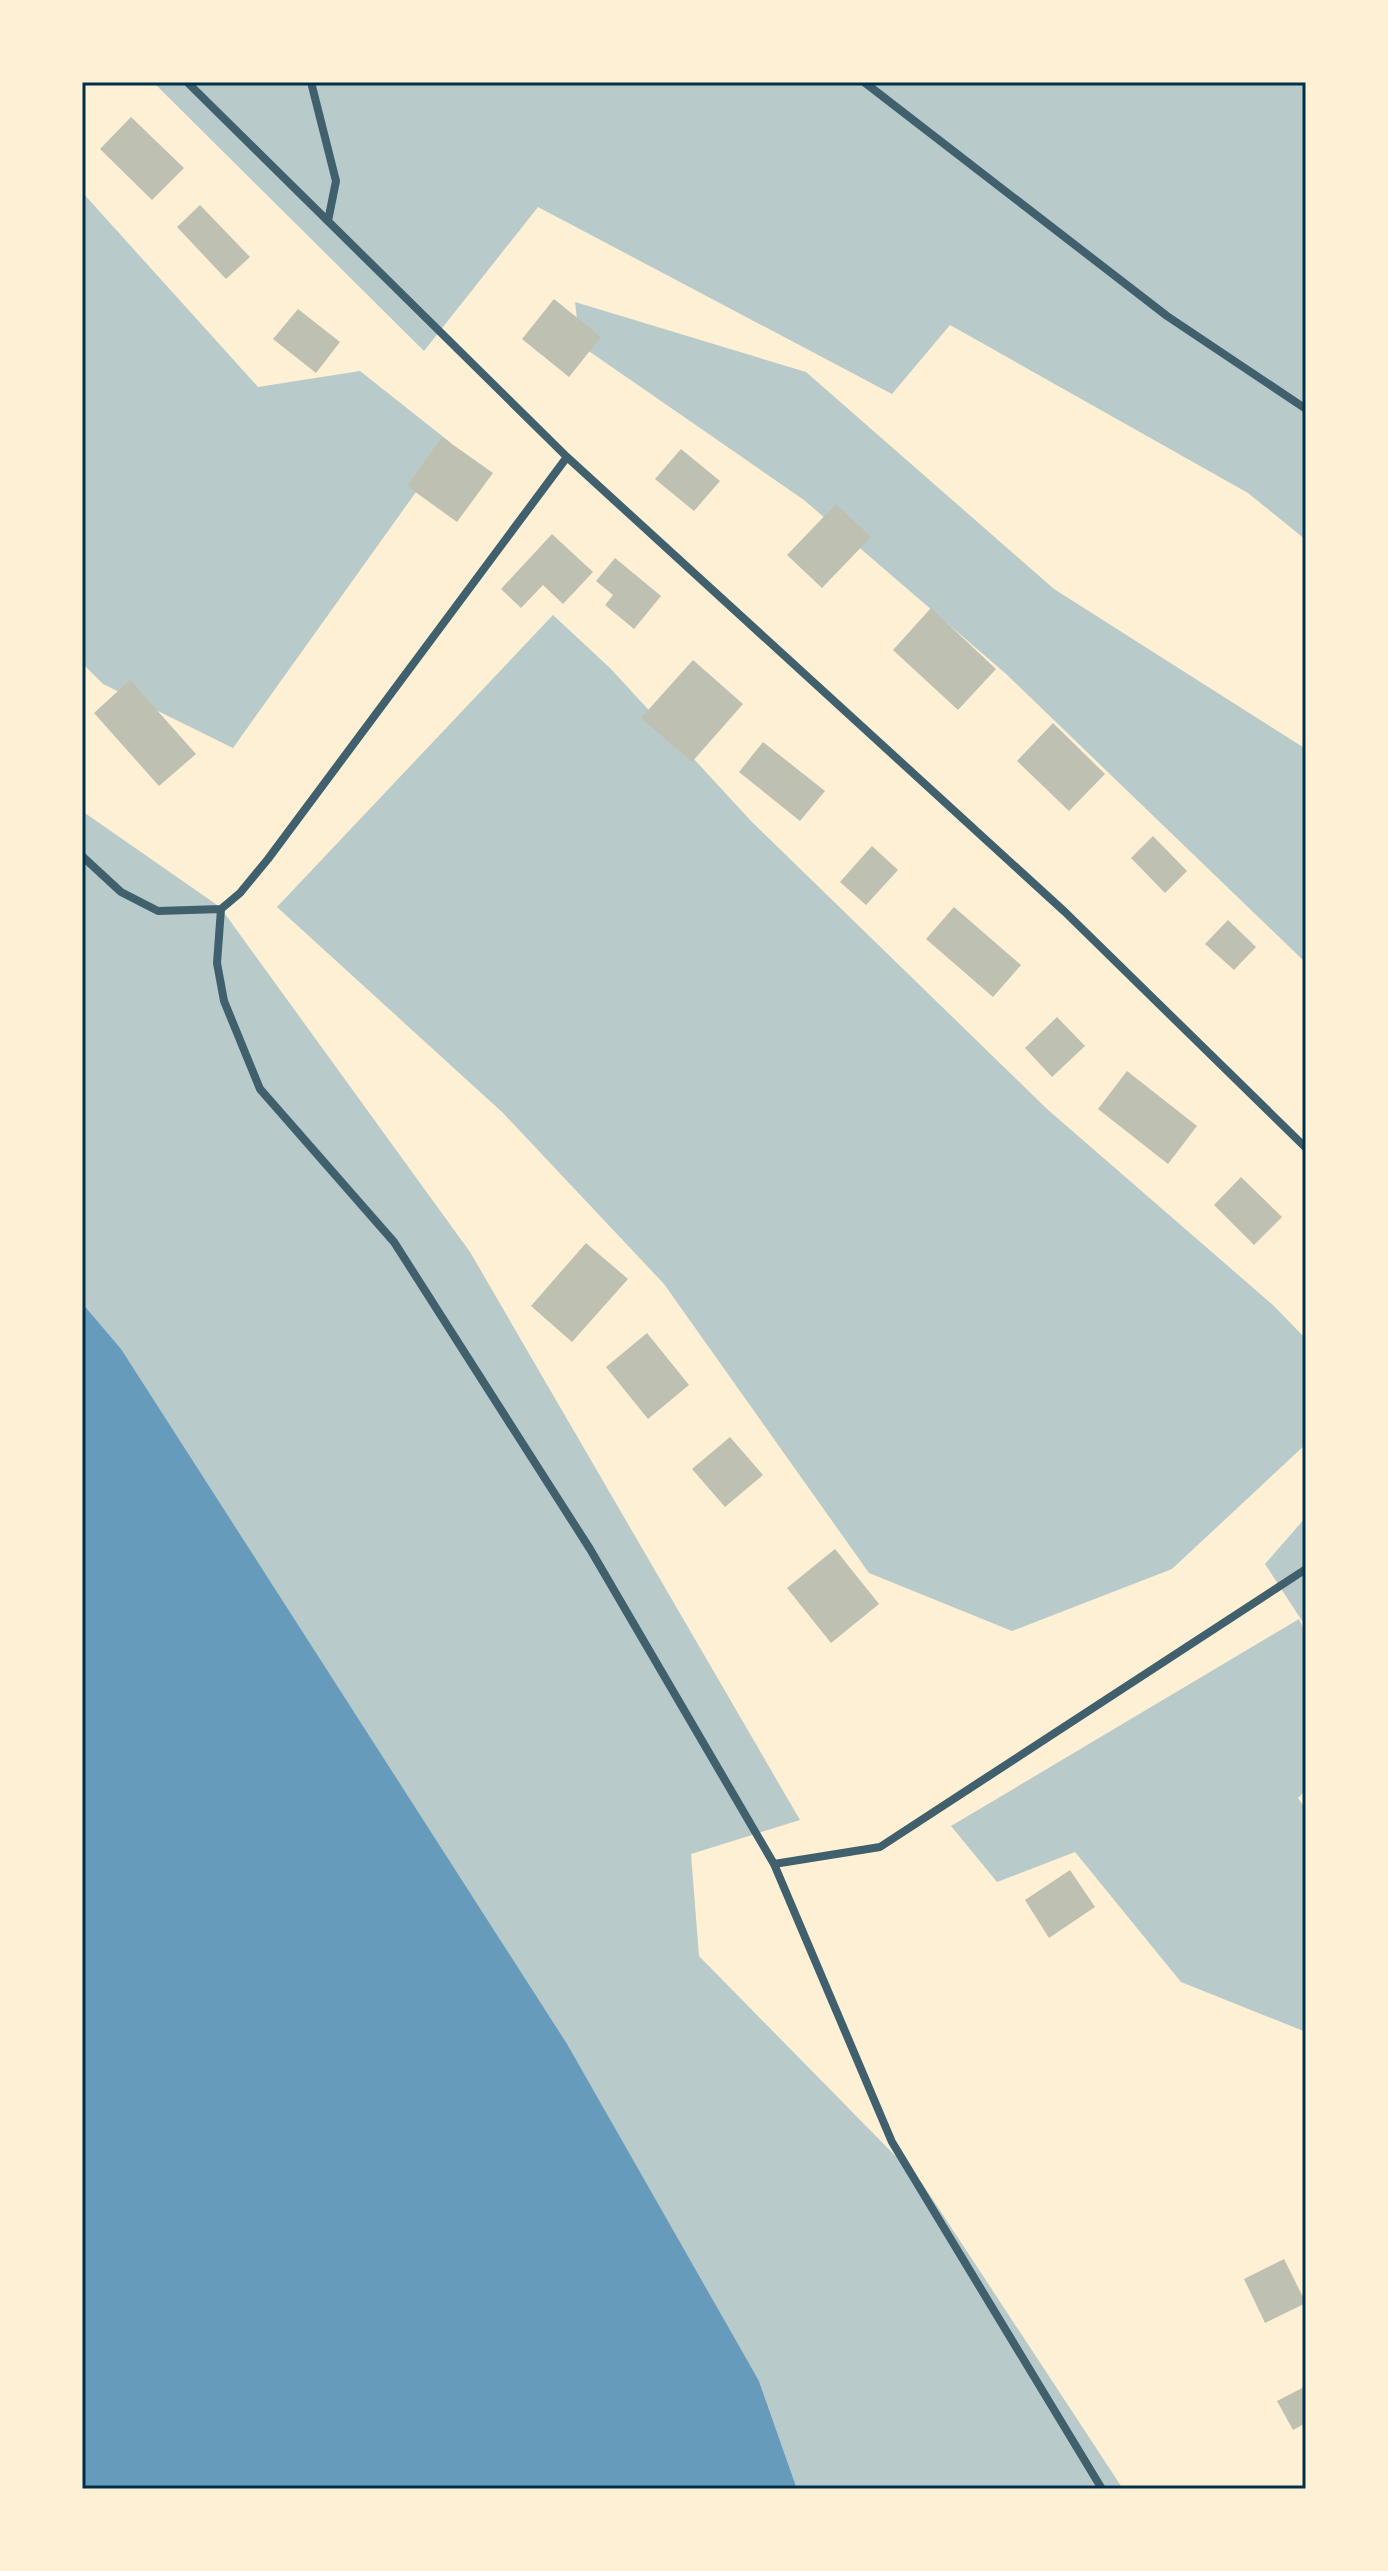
<svg xmlns="http://www.w3.org/2000/svg" width="1388" height="2571" viewBox="0 0 1388 2571" font-family="Arial,sans-serif">
  <style>
    .green { fill: #b9caca }
    .water { fill: #669bbc }
    .building { fill: #bec0b2 }
    .lines { fill: none; stroke-linecap: round; stroke-linejoin: round }
    .minor { stroke: #3f606c; stroke-width: 8 }
    .neatline { fill: none; stroke: #003049; stroke-width: 3 }
  </style>
  <rect width="100%" height="100%" fill="#fdf0d5"/>
  <path class="green" d="M 153,82 L 1306,82 L 1306,540 L 1248,493 L 950,325 L 892,394 L 538,207 L 424,351 Z
    M 82,192 L 258,387 L 360,371 L 451,443 L 233,748 L 103,684 L 82,663 Z
    M 575,302 L 806,372 L 1054,589 L 1306,749 L 1306,963 L 1005,673 L 804,500 L 580,345 Z
    M 553,615 L 610,668 L 751,821 L 1047,1109 L 1274,1306 L 1306,1339 L 1306,1444 L 1172,1569 L 1012,1631 L 869,1573 L 664,1284 L 502,1112 L 277,907 Z
    M 82,811 L 220,907 L 470,1252 L 800,1820 L 691,1854 L 699,1956 L 922,2183 L 1123,2489 L 797,2489 L 759,2381 L 121,1350 L 82,1303 Z
    M 1306,1517 L 1306,1627 L 1265,1564 Z
    M 1299,1619 L 1306,1634 L 1306,1790 L 1298,1798 L 1306,1810 L 1306,2032 L 1181,1982 L 1075,1852 L 997,1882 L 951,1826 Z"/>
  <path class="water" d="M 82,1303 L 121,1349 L 567,2044 L 759,2381 L 797,2489 L 82,2489 Z"/>
  <path class="building" d="M 131,117 L 184,168 L 152,200 L 100,149 Z
    M 200,205 L 250,257 L 226,279 L 177,227 Z
    M 554,299 L 601,337 L 569,377 L 522,339 Z
    M 298,309 L 340,342 L 316,373 L 273,339 Z
    M 442,437 L 493,473 L 457,522 L 407,486 Z
    M 681,449 L 720,481 L 694,511 L 655,479 Z
    M 836,504 L 871,537 L 822,588 L 787,555 Z
    M 552,534 L 593,572 L 563,604 L 543,585 L 521,608 L 501,589 Z
    M 615,558 L 661,596 L 634,629 L 605,605 L 613,595 L 596,581 Z
    M 931,608 L 996,669 L 958,710 L 893,650 Z
    M 693,660 L 743,704 L 692,762 L 641,718 Z
    M 130,680 L 196,754 L 159,786 L 94,713 Z
    M 1053,723 L 1105,774 L 1069,811 L 1017,761 Z
    M 763,742 L 825,791 L 800,821 L 739,772 Z
    M 1153,836 L 1187,871 L 1165,893 L 1131,858 Z
    M 872,846 L 898,870 L 866,905 L 840,882 Z
    M 954,907 L 1021,965 L 993,997 L 926,939 Z
    M 1228,920 L 1256,947 L 1234,970 L 1205,944 Z
    M 1057,1017 L 1085,1046 L 1052,1077 L 1025,1048 Z
    M 1127,1071 L 1197,1126 L 1168,1164 L 1098,1109 Z
    M 1241,1177 L 1282,1217 L 1254,1245 L 1214,1205 Z
    M 586,1243 L 628,1279 L 572,1342 L 531,1306 Z
    M 647,1333 L 689,1385 L 648,1419 L 606,1367 Z
    M 730,1437 L 763,1475 L 725,1507 L 692,1469 Z
    M 835,1549 L 879,1604 L 831,1643 L 787,1588 Z
    M 1070,1870 L 1095,1907 L 1049,1938 L 1025,1900 Z
    M 1284,2259 L 1306,2303 L 1265,2323 L 1244,2279 Z
    M 1306,2386 L 1306,2423 L 1293,2430 L 1277,2401 Z"/>
  <g class="lines">
    <path class="minor" d="M 187,82 L 567,457 L 1065,912 L 1306,1148
      M 311,82 L 336,181 L 328,221
      M 864,82 L 1167,316 L 1306,409
      M 82,856 L 121,892 L 158,911 L 221,909 L 217,963 L 224,1001 L 260,1089 L 394,1242 L 590,1549 L 774,1864 L 892,2142 L 1102,2489
      M 221,909 L 240,893 L 268,859 L 567,457
      M 774,1864 L 880,1847 L 1306,1569"/>
  </g>
  <rect width="1388" height="2571" fill="none" stroke="#fdf0d5" stroke-width="168"/>
  <rect x="84" y="84" width="1220" height="2403" class="neatline"/>
</svg>
